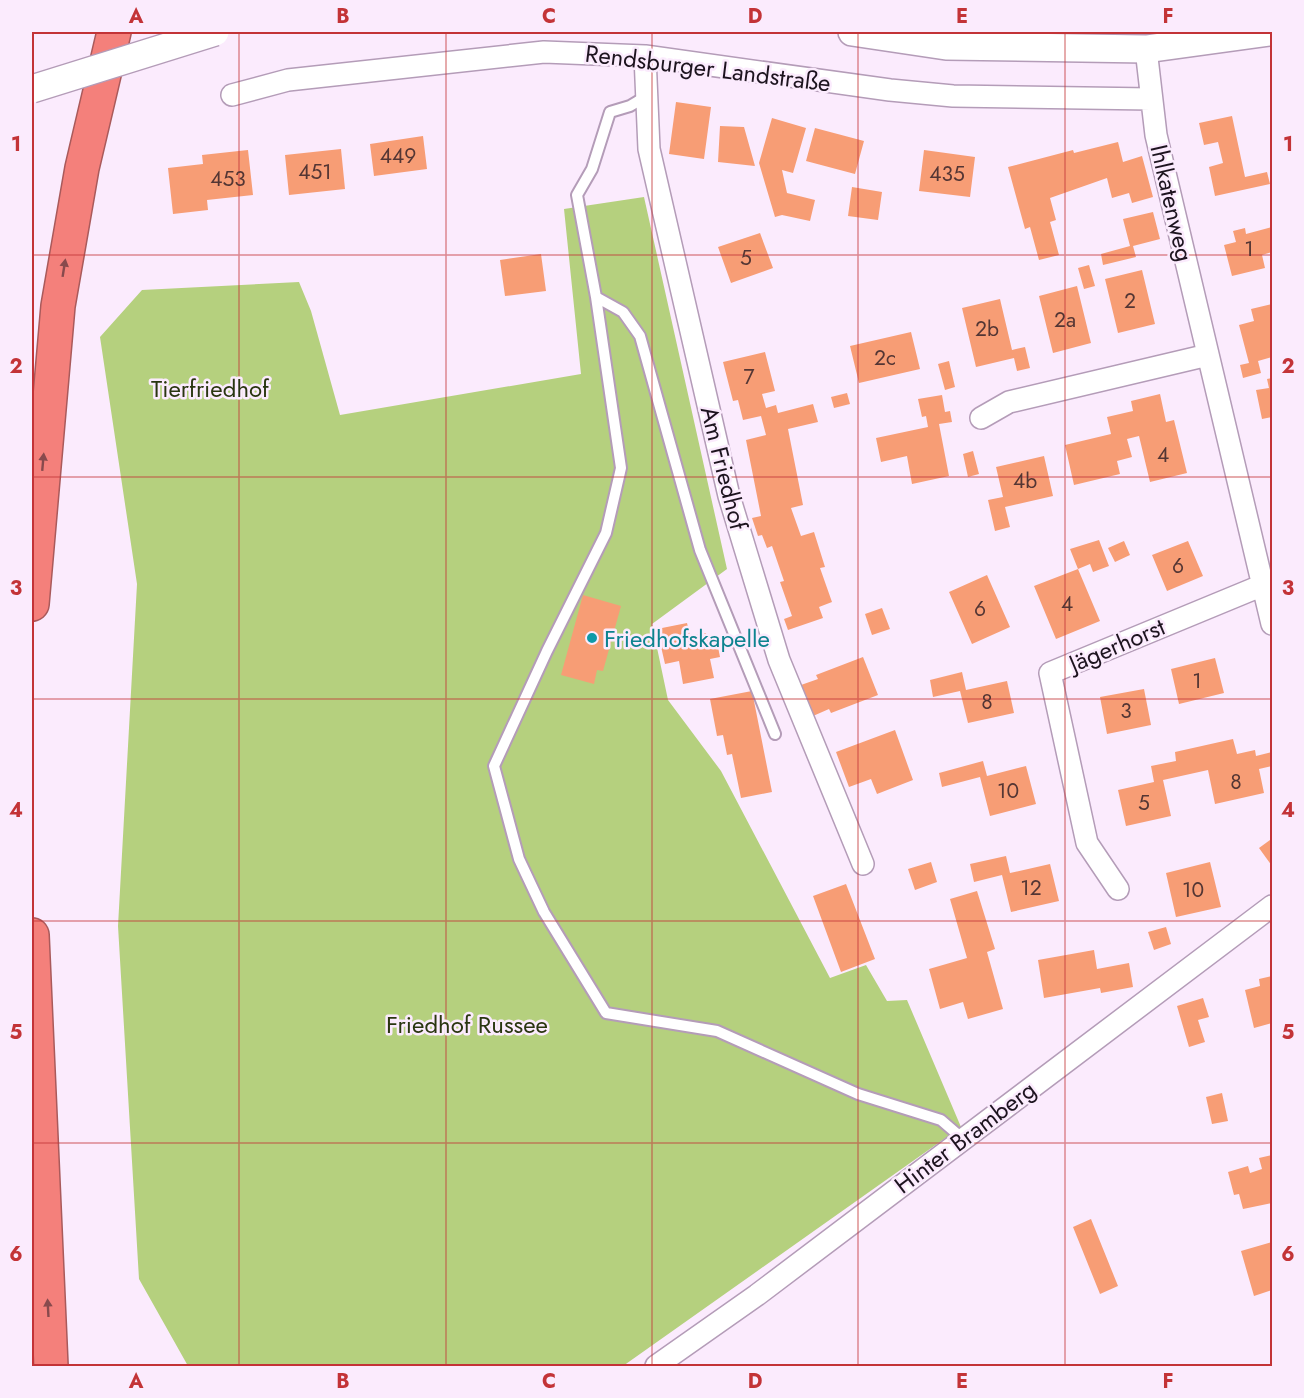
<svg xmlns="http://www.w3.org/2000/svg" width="1304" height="1398" viewBox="0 0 1304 1398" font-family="Jost,sans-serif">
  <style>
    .green { fill: #b5d07e }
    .building { fill: #f79d75 }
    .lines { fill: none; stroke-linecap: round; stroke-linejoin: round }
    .service-casing { stroke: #b49cb8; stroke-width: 14 }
    .minor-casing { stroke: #b49cb8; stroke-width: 24 }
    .tertiary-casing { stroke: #b49cb8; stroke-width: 30 }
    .motorway-casing { stroke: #a95a5b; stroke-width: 36 }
    .service { stroke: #fff; stroke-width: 10 }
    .minor { stroke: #fff; stroke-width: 21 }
    .tertiary { stroke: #fff; stroke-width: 27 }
    .motorway { stroke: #f4807b; stroke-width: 33 }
    .tertiary-bridge-casing { stroke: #b49cb8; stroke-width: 30; stroke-linecap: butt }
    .tertiary-bridge { stroke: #fff; stroke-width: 27 }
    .oneway { fill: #884a4d }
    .grid { fill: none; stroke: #c33337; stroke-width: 1.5; stroke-opacity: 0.55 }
    .culture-dot { fill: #0f9aa8; stroke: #fbebfd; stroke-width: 2 }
    .labels { text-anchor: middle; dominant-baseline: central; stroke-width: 5; stroke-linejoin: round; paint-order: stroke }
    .number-label { font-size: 21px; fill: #543634 }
    .street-label { font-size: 24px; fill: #1d141f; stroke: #fbebfd }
    .park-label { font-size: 24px; fill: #2a3610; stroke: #fbebfd }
    .culture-label { font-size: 24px; fill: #0d838f; stroke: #fbebfd; text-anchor: start }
    .neatline { fill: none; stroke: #c33337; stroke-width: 2 }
    .grid-label { font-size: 20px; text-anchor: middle; font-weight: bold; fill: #c33337 }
  </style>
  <rect width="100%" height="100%" fill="#fbebfd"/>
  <path class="green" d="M 644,197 L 727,569 L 652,624 L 668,700 L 721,771 L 830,978 L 866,965 L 887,1001 L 907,1000 L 961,1127 L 623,1366 L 188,1366 L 139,1279 L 118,926 L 137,584 L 100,337 L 142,290 L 299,282 L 311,311 L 340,415 L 581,374 L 564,209 Z"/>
  <path class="building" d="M 676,102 L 711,107 L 704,159 L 669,154 Z
    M 1232,116 L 1245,177 L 1267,172 L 1270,184 L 1215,196 L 1209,167 L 1223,163 L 1218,142 L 1204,145 L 1199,123 Z
    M 772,118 L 806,128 L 793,173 L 782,170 L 787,193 L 815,200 L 810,221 L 782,215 L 775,217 L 759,163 Z
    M 720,126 L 744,127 L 755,166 L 718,162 Z
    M 815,128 L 864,141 L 855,174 L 806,161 Z
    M 423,136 L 427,169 L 374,176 L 370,144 Z
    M 1118,142 L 1123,162 L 1142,156 L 1153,197 L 1132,203 L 1129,193 L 1112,198 L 1107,178 L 1050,198 L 1056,220 L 1050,222 L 1059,255 L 1039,260 L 1030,227 L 1025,229 L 1008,167 L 1073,150 L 1074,153 Z
    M 341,149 L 345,189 L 289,195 L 285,155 Z
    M 248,150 L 253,195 L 207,200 L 208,210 L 173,214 L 168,168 L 203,164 L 202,155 Z
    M 924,150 L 975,157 L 970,197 L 919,191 Z
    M 852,187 L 882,192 L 878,220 L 848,216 Z
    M 1153,212 L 1160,239 L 1133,246 L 1136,257 L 1103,265 L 1101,254 L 1130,246 L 1123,219 Z
    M 1272,227 L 1272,252 L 1262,255 L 1265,268 L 1232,276 L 1224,245 L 1236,242 L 1233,231 L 1245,228 L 1246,234 Z
    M 760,233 L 773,268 L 731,283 L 718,247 Z
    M 541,254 L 546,291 L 505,296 L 500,260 Z
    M 1089,265 L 1095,286 L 1084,289 L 1078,268 Z
    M 1142,270 L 1155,324 L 1118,333 L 1105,279 Z
    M 1077,286 L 1091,343 L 1053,353 L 1039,296 Z
    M 1000,299 L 1012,350 L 1025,347 L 1030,368 L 1017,371 L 1014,358 L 976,367 L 962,308 Z
    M 1272,304 L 1272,357 L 1258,361 L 1261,373 L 1243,378 L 1240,365 L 1249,363 L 1239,325 L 1254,321 L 1251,309 Z
    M 911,332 L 920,369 L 859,383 L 850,346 Z
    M 765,352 L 775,391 L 762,394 L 766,408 L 776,405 L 778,413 L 813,404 L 818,422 L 788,429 L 803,505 L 791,508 L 801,536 L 814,532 L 825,567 L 820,568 L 832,602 L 819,607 L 823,618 L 788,630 L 784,619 L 792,616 L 780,582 L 784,581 L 772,546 L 767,548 L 762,535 L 758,536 L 752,518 L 761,516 L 746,440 L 766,435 L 761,416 L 743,420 L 738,400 L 733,401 L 723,362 Z
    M 949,361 L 955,387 L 945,390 L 938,364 Z
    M 1272,378 L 1272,417 L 1262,419 L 1256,390 L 1269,388 L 1267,379 Z
    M 847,393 L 850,404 L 834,408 L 831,397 Z
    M 1160,394 L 1166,422 L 1174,420 L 1187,473 L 1150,482 L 1139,436 L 1127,439 L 1132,457 L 1117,461 L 1120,474 L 1074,485 L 1065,445 L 1111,434 L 1107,417 L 1133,411 L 1131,401 Z
    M 942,395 L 945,412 L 950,411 L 952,422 L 939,424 L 949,476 L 912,484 L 907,456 L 881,462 L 876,438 L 928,427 L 926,416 L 922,417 L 918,399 Z
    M 973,451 L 979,474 L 968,477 L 963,454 Z
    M 1044,456 L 1053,496 L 1005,507 L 1010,527 L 995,531 L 988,500 L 1003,497 L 996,467 Z
    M 1099,540 L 1109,566 L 1093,572 L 1090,564 L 1078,569 L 1070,549 Z
    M 1124,541 L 1130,555 L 1115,562 L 1108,548 Z
    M 1188,541 L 1203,576 L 1167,591 L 1152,555 Z
    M 1078,569 L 1100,621 L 1056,639 L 1034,586 Z
    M 987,575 L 1010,627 L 972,644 L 949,592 Z
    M 583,595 L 621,606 L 603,671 L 597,670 L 594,684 L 561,675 Z
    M 882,608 L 890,629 L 872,635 L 865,614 Z
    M 687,623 L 690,636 L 706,633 L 709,649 L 718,647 L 720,657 L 710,659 L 714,678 L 683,684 L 679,661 L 665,664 L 657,629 Z
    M 863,657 L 878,695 L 831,713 L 829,709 L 813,716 L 801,685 L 818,679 L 816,675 Z
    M 1215,658 L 1224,693 L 1179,704 L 1171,669 Z
    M 962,672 L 966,690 L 1007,681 L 1014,713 L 968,723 L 960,691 L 933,697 L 930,680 Z
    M 1144,689 L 1151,725 L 1107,734 L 1100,697 Z
    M 752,691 L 772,792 L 741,798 L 732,754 L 727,755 L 723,735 L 717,736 L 710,699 Z
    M 895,730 L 913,780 L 877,794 L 871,779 L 849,787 L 836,752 Z
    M 1233,739 L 1237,754 L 1255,750 L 1256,756 L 1272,752 L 1272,766 L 1259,769 L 1264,793 L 1215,804 L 1208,770 L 1163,780 L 1171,816 L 1126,826 L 1118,790 L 1154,782 L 1151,766 L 1176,761 L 1175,752 Z
    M 983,761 L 987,776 L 1026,766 L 1036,804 L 990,816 L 980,777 L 942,787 L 939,773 Z
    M 1270,840 L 1272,843 L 1272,866 L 1259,848 Z
    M 1006,856 L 1010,873 L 1050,864 L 1059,901 L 1011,912 L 1002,875 L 974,882 L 970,864 Z
    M 931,862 L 937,882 L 915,890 L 908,869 Z
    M 1210,862 L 1221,907 L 1176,917 L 1166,873 Z
    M 846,884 L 875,959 L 841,972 L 813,896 Z
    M 977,891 L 995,949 L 987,952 L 1003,1009 L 968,1019 L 963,1002 L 940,1009 L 929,969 L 967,958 L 950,899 Z
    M 1166,927 L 1171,944 L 1154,950 L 1148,932 Z
    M 1094,950 L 1097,969 L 1129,963 L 1133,987 L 1101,993 L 1100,988 L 1044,998 L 1038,960 Z
    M 1272,976 L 1272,1023 L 1254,1028 L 1245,990 L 1260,986 L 1259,979 Z
    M 1203,998 L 1209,1017 L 1198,1020 L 1205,1042 L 1189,1047 L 1177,1006 Z
    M 1222,1093 L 1228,1121 L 1212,1124 L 1206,1097 Z
    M 1272,1155 L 1272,1203 L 1243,1209 L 1239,1194 L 1234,1195 L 1228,1172 L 1248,1166 L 1250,1173 L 1262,1169 L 1259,1158 Z
    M 1091,1219 L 1118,1286 L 1100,1294 L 1073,1227 Z
    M 1272,1242 L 1272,1290 L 1254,1296 L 1241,1251 Z"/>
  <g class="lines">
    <g class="service-casing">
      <path id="service" d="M 645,97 L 630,106 L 610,112 L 592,169 L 577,195 L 596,297 L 623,312 L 640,336 L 700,550 L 775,734
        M 596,297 L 621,468 L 606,533 L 547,651 L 494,766 L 519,859 L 544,912 L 606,1013 L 717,1031 L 858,1094 L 941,1120 L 963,1139"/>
    </g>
    <g class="minor-casing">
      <path id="minor" d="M 1146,49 L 1156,135 L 1272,624
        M 645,56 L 649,149 L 729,496 L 779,660 L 863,864
        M 232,95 L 288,80 L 544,52 L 645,56 L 890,90 L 953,96 L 1151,99
        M 981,418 L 1009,402 L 1208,355
        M 1118,889 L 1087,843 L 1050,673 L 1263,585
        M 656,1366 L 757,1295 L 1272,906"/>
    </g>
    <g class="tertiary-casing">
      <path id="tertiary" d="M 852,32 L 946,46 L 1146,49 L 1270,32"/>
    </g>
    <g class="motorway-casing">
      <path id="motorway" d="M 32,604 L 58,306 L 82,168 L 114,32
        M 32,935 L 51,1366"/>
    </g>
    <use href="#service" class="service"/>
    <use href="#minor" class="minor"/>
    <use href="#tertiary" class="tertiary"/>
    <use href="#motorway" class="motorway"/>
    <g class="tertiary-bridge-casing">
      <path id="tertiary-bridge" d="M 32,89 L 215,32"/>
    </g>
    <use href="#tertiary-bridge" class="tertiary-bridge"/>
  </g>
  <defs><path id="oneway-solid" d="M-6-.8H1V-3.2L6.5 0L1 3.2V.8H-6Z" transform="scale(1.5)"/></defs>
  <g class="oneway">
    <use href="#oneway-solid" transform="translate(64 268) rotate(-81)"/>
    <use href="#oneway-solid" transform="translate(43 462) rotate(-85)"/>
    <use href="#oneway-solid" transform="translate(48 1308) rotate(-93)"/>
  </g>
  <path class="grid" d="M 239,32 L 239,1366M 446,32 L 446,1366M 652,32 L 652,1366M 858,32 L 858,1366M 1065,32 L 1065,1366M 32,255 L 1272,255M 32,477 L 1272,477M 32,699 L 1272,699M 32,921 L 1272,921M 32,1143 L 1272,1143"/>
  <circle class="culture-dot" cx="592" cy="638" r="6"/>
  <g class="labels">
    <g class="number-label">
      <text x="398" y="156">449</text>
      <text x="315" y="172">451</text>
      <text x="947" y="174">435</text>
      <text x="228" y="179">453</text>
      <text x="1249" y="249">1</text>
      <text x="746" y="258">5</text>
      <text x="1130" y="301">2</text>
      <text x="1065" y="320">2a</text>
      <text x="987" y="329">2b</text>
      <text x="885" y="358">2c</text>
      <text x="749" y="377">7</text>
      <text x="1163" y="455">4</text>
      <text x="1025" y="481">4b</text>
      <text x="1178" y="566">6</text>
      <text x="1067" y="604">4</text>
      <text x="980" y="609">6</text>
      <text x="1197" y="681">1</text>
      <text x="987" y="702">8</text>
      <text x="1126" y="711">3</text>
      <text x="1236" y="782">8</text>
      <text x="1008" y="791">10</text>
      <text x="1144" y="803">5</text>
      <text x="1031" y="888">12</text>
      <text x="1193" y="890">10</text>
    </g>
    <g class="street-label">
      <text transform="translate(708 68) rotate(7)">Rendsburger Landstraße</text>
      <text transform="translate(1172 203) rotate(77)">Ihlkatenweg</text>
      <text transform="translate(724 468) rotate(76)">Am Friedhof</text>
      <text transform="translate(1117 645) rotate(-23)">Jägerhorst</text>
      <text transform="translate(965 1137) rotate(-37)">Hinter Bramberg</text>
    </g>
    <g class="park-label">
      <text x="210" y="388">Tierfriedhof</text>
      <text x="467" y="1024">Friedhof Russee</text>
    </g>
    <g class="culture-label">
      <text x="604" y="638">Friedhofskapelle</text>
    </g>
  </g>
  <rect width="1304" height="1398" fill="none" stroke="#fbebfd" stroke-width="66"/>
  <rect x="33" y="33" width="1238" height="1332" class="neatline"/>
  <g class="grid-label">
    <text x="136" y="23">A</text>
    <text x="343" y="23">B</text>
    <text x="549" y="23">C</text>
    <text x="755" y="23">D</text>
    <text x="962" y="23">E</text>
    <text x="1168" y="23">F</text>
    <text x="16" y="151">1</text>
    <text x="1288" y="151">1</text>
    <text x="16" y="373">2</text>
    <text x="1288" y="373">2</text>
    <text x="16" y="595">3</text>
    <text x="1288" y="595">3</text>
    <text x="16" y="817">4</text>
    <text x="1288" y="817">4</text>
    <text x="16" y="1039">5</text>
    <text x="1288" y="1039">5</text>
    <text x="16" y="1261">6</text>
    <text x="1288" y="1261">6</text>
    <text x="136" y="1388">A</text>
    <text x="343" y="1388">B</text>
    <text x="549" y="1388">C</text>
    <text x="755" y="1388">D</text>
    <text x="962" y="1388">E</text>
    <text x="1168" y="1388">F</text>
  </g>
</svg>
